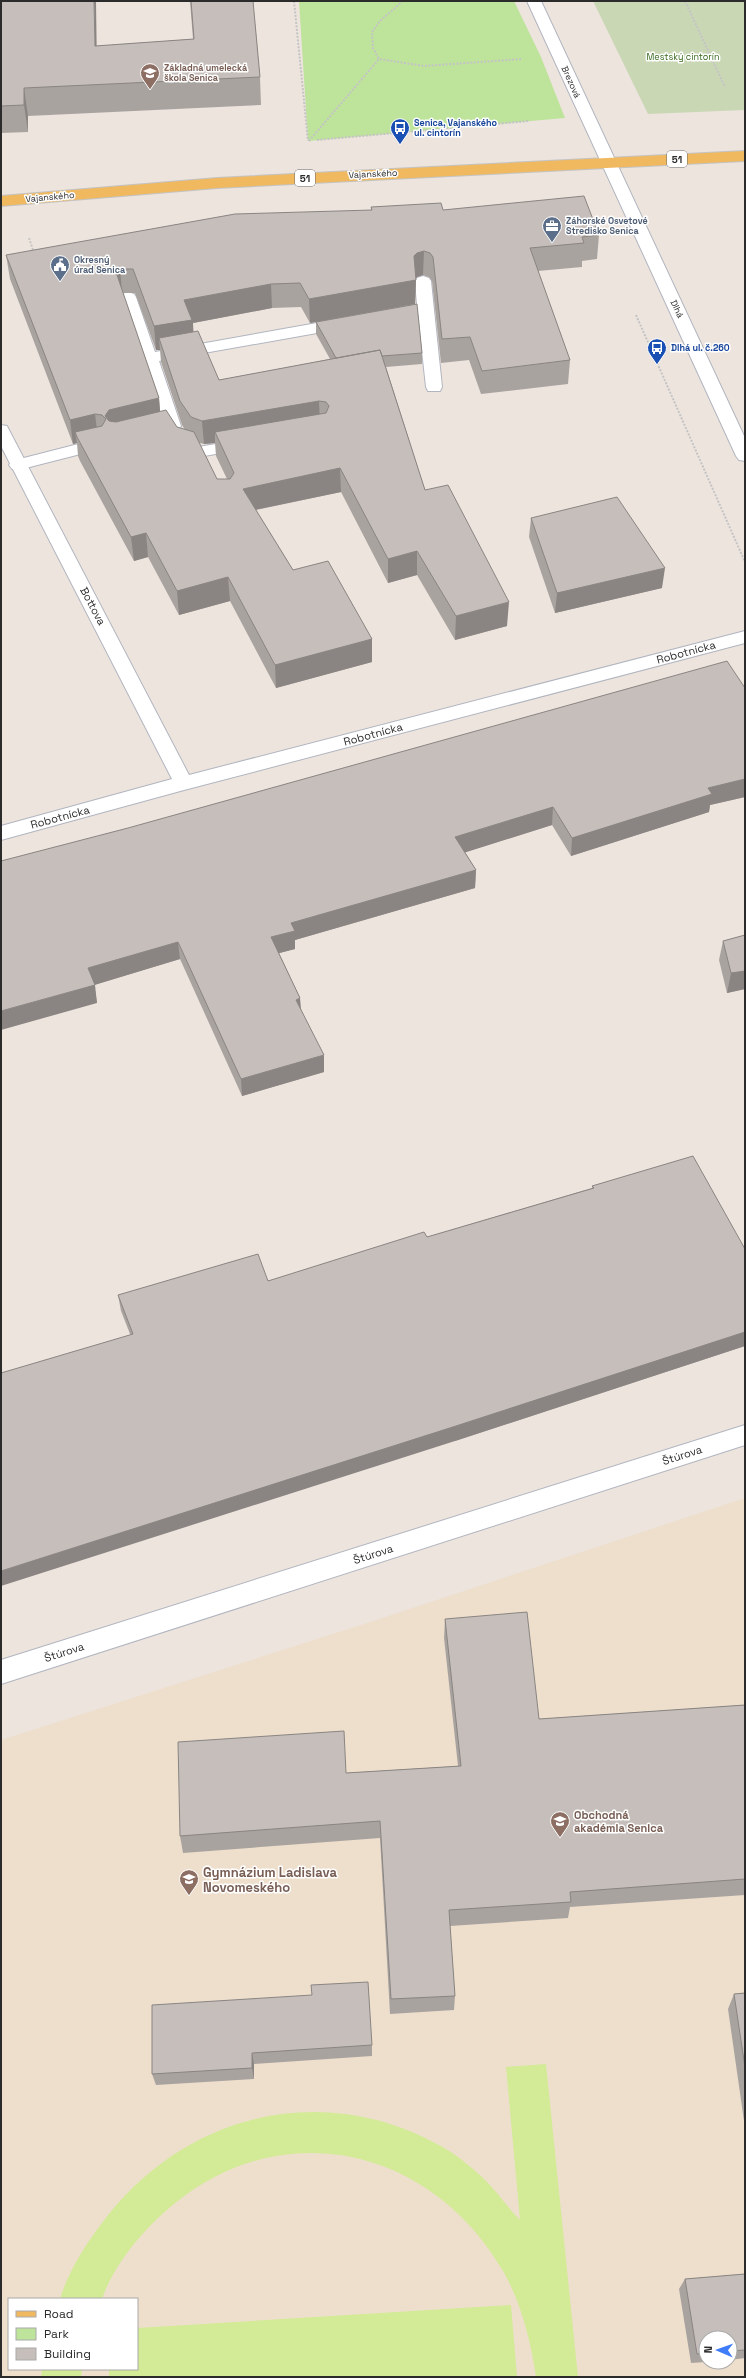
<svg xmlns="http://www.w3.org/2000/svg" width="746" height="2378" viewBox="0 0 746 2378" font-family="'Space Grotesk',sans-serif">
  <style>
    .education { fill: #eedfcd; fill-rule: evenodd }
    .green { fill: #bee39b }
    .cemetery { fill: #cad7b5 }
    .pitch { fill: #d3ea97 }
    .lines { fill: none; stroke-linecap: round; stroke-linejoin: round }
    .lane-casing { stroke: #b1b5bf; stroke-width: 2 }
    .street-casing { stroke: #b1b5bf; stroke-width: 2 }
    .primary-casing { stroke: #c4c4c4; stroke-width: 2 }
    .path { stroke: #c4c4c4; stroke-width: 2; stroke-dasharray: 2 1.5; stroke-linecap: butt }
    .lane { fill: #fff; fill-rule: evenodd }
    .street { fill: #fff; fill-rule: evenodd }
    .primary { fill: #f0b960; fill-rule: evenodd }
    .wall { fill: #a9a3a0; fill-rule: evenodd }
    .shaded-wall { fill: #8a8582 }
    .building { fill: #c5beba; stroke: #8a8582 }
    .labels { text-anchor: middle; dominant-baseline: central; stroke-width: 3; stroke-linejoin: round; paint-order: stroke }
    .far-park-label { font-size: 9px; fill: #36691b; stroke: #fff }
    .far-education-label { font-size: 9px; font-weight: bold; fill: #785e54; stroke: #fff; text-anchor: start }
    .far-street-label { font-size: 9px; fill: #2b2b2b; stroke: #fff }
    .far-transit-label { font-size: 9px; font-weight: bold; fill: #164399; stroke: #fff; text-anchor: start }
    .far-service-label { font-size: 9px; font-weight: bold; fill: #4e5e75; stroke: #fff; text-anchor: start }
    .shield { fill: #fff; stroke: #6b6b6b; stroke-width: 1 }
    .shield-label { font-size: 10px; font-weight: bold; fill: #2b2b2b }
    .street-label { font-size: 11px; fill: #2b2b2b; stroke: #fff }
    .education-label { font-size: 11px; font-weight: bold; fill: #785e54; stroke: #fff; text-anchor: start }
    .near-education-label { font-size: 13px; font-weight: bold; fill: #785e54; stroke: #fff; text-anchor: start }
  </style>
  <rect width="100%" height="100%" fill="#ede4de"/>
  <path class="education" d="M 745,1498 L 745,2377 L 1,2377 L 1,1740 L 367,1623 ZM 9,2299 L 137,2299 L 137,2369 L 9,2369 ZM 706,2338 L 730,2338 L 730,2362 L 706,2362 Z"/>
  <path class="green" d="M 299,1 L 514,1 L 541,57 L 565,118 L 308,141 Z"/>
  <path class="cemetery" d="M 593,1 L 745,1 L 745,110 L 648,114 Z"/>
  <path class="pitch" d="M 546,2064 L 578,2377 L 536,2377 C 531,2342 521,2302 503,2271 C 436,2155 298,2115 187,2194 C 152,2219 116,2259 102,2299 L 60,2299 C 68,2272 85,2245 102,2223 C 183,2114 321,2079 441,2146 C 455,2154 472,2167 484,2179 C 497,2191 507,2207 520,2220 L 506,2067 Z
    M 511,2305 L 517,2377 L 109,2377 L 109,2369 L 137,2369 L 137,2328 Z
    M 42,2369 L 82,2369 L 81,2377 L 41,2377 Z"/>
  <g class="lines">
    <g class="lane-casing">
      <path id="lane" d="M 423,276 L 429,278 L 431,281 L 442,387 L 440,391 L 428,391 L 426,387 L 418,314 L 388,320 L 382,318 L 380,315 L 382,312 L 417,305 L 415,281 L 417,278 Z
        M 128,292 L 134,294 L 136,297 L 155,352 L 345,318 L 351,320 L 353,323 L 351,326 L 345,328 L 159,361 L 181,426 L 179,430 L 156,435 L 150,434 L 148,430 L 150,426 L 163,423 L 120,297 L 122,294 Z
        M 98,439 L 104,440 L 107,444 L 104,448 L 18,470 L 12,469 L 9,465 L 12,461 Z
        M 245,439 L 251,440 L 254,444 L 251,448 L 204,456 L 198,455 L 195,451 L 198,447 L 204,446 Z"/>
    </g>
    <g class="street-casing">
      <path id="street" d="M 527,1 L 541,1 L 745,438 L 745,461 L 739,460 L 736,456 Z
        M 1,425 L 7,426 L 9,430 L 189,775 L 745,631 L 745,643 L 184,790 L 1,840 L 1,826 L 172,779 L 1,446 Z
        M 745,1425 L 745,1445 L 1,1684 L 1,1660 Z"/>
    </g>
    <g class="primary-casing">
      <path id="primary" d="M 745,151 L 745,161 L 217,188 L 1,206 L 1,196 L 217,178 Z"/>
    </g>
    <path class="path" d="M 294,1 L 308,141
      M 403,1 L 380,21 L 372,32 L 373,48 L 379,59 L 424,66 L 521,59
      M 685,1 L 725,87
      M 317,140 L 529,121
      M 309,141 L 379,59
      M 29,238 L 34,253
      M 636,315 L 745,562"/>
    <use href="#lane" class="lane"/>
    <use href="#street" class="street"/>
    <use href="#primary" class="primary"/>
  </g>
  <path class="wall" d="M 1,1 L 97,46 L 193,39 L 190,1 L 253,1 L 260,77 L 261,105 L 28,116 L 28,132 L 1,133 Z
    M 371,207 L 443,210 L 599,235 L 597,259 L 582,261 L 582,267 L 538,271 L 570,360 L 568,384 L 481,394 L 469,360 L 441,363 L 432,281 L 429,277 L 423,275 L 417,277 L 416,278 L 415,304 L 310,323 L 301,307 L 272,308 L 193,323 L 193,332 L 219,380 L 330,359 L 316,334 L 316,322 L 422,353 L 422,364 L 386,367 L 425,490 L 507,626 L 455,640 L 417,575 L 388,583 L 341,492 L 256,510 L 293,570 L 372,639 L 372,662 L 276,688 L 230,601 L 179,615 L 148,557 L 134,561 L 80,461 L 78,456 L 77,443 L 73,444 L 10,279 L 6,255 L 371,210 ZM 123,293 L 135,293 L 156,350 L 160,350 L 161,362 L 182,425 L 185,430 L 177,427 L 160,411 L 159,398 ZM 199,443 L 204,444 L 215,443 L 216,456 L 227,479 L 217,479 Z
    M 531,518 L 662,588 L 555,613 L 529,537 Z
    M 745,688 L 745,797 L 710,805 L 709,812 L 571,856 L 552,825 L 465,852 L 476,870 L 475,888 L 295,940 L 295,949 L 279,953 L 300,998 L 301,1009 L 324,1072 L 242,1096 L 180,959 L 94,985 L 97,1003 L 1,861 Z
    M 745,935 L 745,989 L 727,993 L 719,960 L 723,941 Z
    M 592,1186 L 745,1249 L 745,1346 L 455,1441 L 130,1334 L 121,1311 L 118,1295 L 268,1281 L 427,1237 L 592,1188 Z
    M 445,1619 L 539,1719 L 745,1705 L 745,1895 L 570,1907 L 568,1918 L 450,1926 L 455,1996 L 454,2010 L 390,2014 L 380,1838 L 183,1853 L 180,1836 L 346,1773 L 458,1766 L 444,1638 Z
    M 745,1993 L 745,2128 L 728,2009 L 734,1994 Z
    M 312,1995 L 372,2045 L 372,2056 L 254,2064 L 254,2079 L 156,2085 L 152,2074 Z
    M 745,2274 L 745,2358 L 730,2360 L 730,2338 L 706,2338 L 706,2362 L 691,2363 L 679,2289 L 685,2279 Z"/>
  <path class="shaded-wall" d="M 94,1 L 96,1 L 97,73 L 95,46 Z
    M 24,88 L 28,116 L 28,132 L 24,105 Z
    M 424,251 L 423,275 L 417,277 L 414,280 L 414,256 L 417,253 Z
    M 120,269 L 122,292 L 116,272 Z
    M 416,280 L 415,304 L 310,323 L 309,299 Z
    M 271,284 L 272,308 L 193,323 L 194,343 L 159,338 L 160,350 L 156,350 L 154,326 L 184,300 Z
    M 159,398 L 161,422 L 112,434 L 105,416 L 109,410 Z
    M 319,401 L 320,425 L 215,432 L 215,443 L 204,444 L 202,421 Z
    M 95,414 L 98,438 L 75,432 L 77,443 L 73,444 L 70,420 Z
    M 340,468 L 341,492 L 244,512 L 243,489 Z
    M 146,533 L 148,557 L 134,561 L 131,537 Z
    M 417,551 L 417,575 L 388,583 L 388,559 Z
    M 665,568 L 662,588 L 555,613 L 557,593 Z
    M 228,577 L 230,601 L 179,615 L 177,591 Z
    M 509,602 L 507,626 L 455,640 L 456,616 Z
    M 372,639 L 372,662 L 276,688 L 275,665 Z
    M 745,779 L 745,797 L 710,805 L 709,812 L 571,856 L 572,838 L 708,788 Z
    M 553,807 L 552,825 L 454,856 L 455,837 Z
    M 476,870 L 475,888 L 295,940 L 295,949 L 272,955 L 271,937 L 291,923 Z
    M 178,942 L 180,959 L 91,986 L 88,968 Z
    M 745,971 L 745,989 L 727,993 L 731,973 Z
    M 95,985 L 97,1003 L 1,1030 L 1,1011 Z
    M 300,998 L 301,1016 L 296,1000 Z
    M 324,1055 L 324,1072 L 242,1096 L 241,1079 Z
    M 745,1332 L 745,1346 L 455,1441 L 1,1586 L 1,1571 Z
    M 252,2053 L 254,2064 L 254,2079 L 252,2068 Z"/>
  <path class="building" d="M 1,1 L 94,1 L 95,46 L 194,39 L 191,1 L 253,1 L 260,77 L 24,88 L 24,105 L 1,106 Z
    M 584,196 L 599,235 L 582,237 L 584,243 L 530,248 L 570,360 L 482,371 L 470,337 L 442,339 L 433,257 L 430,253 L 424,251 L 417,253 L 414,256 L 416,280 L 309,299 L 300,283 L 271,284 L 184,300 L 192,320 L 154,326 L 133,269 L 120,269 L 116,272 L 159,398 L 109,410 L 105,416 L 109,421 L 116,422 L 166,410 L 177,427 L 194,432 L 217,479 L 230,479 L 234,473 L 215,432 L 326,413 L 329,406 L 326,402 L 319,401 L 202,421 L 191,417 L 180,401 L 159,338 L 198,331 L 219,380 L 380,350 L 425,490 L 448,485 L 509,602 L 456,616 L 417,551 L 388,559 L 340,468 L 243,489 L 293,570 L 328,561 L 372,639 L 275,665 L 228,577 L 177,591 L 146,533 L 131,537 L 77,437 L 75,432 L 102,426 L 106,419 L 102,415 L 95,414 L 70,420 L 6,255 L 235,214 L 372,210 L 371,207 L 441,203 L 443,210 Z
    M 417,304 L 422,353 L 382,356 L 380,350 L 336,358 L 316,322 Z
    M 617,497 L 665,568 L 557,593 L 531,518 Z
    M 727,661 L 745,688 L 745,779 L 708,788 L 712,794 L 572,838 L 553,807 L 455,837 L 476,870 L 291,923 L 295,931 L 271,937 L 300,998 L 296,1000 L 324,1055 L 241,1079 L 178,942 L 88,968 L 95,985 L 1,1011 L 1,861 L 128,828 Z
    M 745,935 L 745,971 L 731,973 L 723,941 Z
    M 693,1156 L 745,1249 L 745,1332 L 456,1426 L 1,1571 L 1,1373 L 133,1334 L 118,1295 L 258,1254 L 268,1281 L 424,1232 L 427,1237 L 594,1188 L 592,1186 Z
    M 527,1612 L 539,1719 L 745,1705 L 745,1879 L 570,1892 L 571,1902 L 449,1910 L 455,1996 L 391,1999 L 380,1821 L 180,1836 L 178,1742 L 344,1731 L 346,1773 L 461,1766 L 445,1619 Z
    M 368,1982 L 372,2045 L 252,2053 L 252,2068 L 152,2074 L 152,2005 L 312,1995 L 311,1985 Z
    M 745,1993 L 745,2067 L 734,1994 Z
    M 745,2274 L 745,2350 L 730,2351 L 730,2338 L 706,2338 L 706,2353 L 697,2354 L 685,2279 Z"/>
  <defs>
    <g id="school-pin" transform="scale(1)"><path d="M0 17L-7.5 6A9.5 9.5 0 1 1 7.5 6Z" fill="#8d6e63" stroke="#fff"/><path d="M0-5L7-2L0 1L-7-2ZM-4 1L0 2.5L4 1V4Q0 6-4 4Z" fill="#fff"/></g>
    <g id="bus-pin" transform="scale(1)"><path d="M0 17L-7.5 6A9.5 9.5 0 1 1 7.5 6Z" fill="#1a4fb4" stroke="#fff"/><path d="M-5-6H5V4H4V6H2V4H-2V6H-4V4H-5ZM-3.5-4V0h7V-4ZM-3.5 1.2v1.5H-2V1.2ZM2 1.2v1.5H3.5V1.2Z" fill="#fff"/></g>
    <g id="office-pin" transform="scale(1)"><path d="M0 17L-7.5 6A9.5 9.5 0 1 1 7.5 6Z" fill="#5c6f8a" stroke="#fff"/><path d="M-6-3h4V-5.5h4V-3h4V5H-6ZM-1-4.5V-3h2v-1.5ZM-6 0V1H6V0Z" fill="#fff"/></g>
    <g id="civic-pin" transform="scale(1)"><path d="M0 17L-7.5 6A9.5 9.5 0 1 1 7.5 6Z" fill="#5c6f8a" stroke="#fff"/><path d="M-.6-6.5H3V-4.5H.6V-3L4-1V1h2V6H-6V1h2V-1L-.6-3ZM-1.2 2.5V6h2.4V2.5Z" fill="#fff"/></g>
  </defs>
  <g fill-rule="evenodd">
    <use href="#school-pin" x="150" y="73"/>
    <use href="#bus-pin" x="400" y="128"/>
    <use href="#office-pin" x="552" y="226"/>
    <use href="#civic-pin" x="60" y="265"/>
    <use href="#bus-pin" x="657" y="348"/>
    <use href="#school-pin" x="560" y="1821"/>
    <use href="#school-pin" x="189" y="1879"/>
  </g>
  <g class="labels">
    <g class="far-park-label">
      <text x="683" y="57">Mestský cintorín</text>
    </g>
    <g class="far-education-label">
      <text x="164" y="68">Základná umelecká<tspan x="164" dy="10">škola Senica</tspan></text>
    </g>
    <g class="far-street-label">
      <text transform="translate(571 82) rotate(66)">Brezová</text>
      <text transform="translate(373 174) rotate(-3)">Vajanského</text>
      <text transform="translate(50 197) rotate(-5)">Vajanského</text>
      <text transform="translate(677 309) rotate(65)">Dlhá</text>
    </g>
    <g class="far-transit-label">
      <text x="414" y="123">Senica, Vajanského<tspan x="414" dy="10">ul. cintorín</tspan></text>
      <text x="671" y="348">Dlhá ul. č.260</text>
    </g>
    <g class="far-service-label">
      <text x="566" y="221">Záhorské Osvetové<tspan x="566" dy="10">Stredisko Senica</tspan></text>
      <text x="74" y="260">Okresný<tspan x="74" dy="10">úrad Senica</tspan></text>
    </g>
    <g class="shield">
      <rect x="667" y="151" width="20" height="16" rx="3"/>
      <rect x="295" y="170" width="20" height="16" rx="3"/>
    </g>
    <g class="shield-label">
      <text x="677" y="159">51</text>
      <text x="305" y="178">51</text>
    </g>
    <g class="street-label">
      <text transform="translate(93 606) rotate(62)">Bottova</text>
      <text transform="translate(686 652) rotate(-15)">Robotnícka</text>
      <text transform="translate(373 734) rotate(-15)">Robotnícka</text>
      <text transform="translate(60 817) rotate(-15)">Robotnícka</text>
      <text transform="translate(682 1455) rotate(-18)">Štúrova</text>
      <text transform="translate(373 1554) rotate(-18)">Štúrova</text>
      <text transform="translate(64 1652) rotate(-18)">Štúrova</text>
    </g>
    <g class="education-label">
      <text x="574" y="1815">Obchodná<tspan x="574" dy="13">akadémia Senica</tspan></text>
    </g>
    <g class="near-education-label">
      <text x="203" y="1872">Gymnázium Ladislava<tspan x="203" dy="15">Novomeského</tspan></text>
    </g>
  </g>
  <rect width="746" height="2378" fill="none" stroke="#2b2b2b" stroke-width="4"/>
  <rect x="8" y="2298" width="130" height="72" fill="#ffffff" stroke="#aaaaaa"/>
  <rect x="16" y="2311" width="20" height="6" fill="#f0b960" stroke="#aaaaaa"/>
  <text x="44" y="2318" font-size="12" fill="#2b2b2b">Road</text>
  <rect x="16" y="2328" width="20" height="12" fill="#bee39b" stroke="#aaaaaa"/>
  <text x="44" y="2338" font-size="12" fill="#2b2b2b">Park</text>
  <rect x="16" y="2348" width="20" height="12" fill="#c5beba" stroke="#aaaaaa"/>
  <text x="44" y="2358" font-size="12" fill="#2b2b2b">Building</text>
  <g transform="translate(718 2350) rotate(272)"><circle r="19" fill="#ffffff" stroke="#aaaaaa"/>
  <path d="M0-3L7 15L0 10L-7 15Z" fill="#3f7df8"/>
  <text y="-6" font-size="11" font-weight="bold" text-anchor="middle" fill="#2b2b2b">N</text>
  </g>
</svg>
